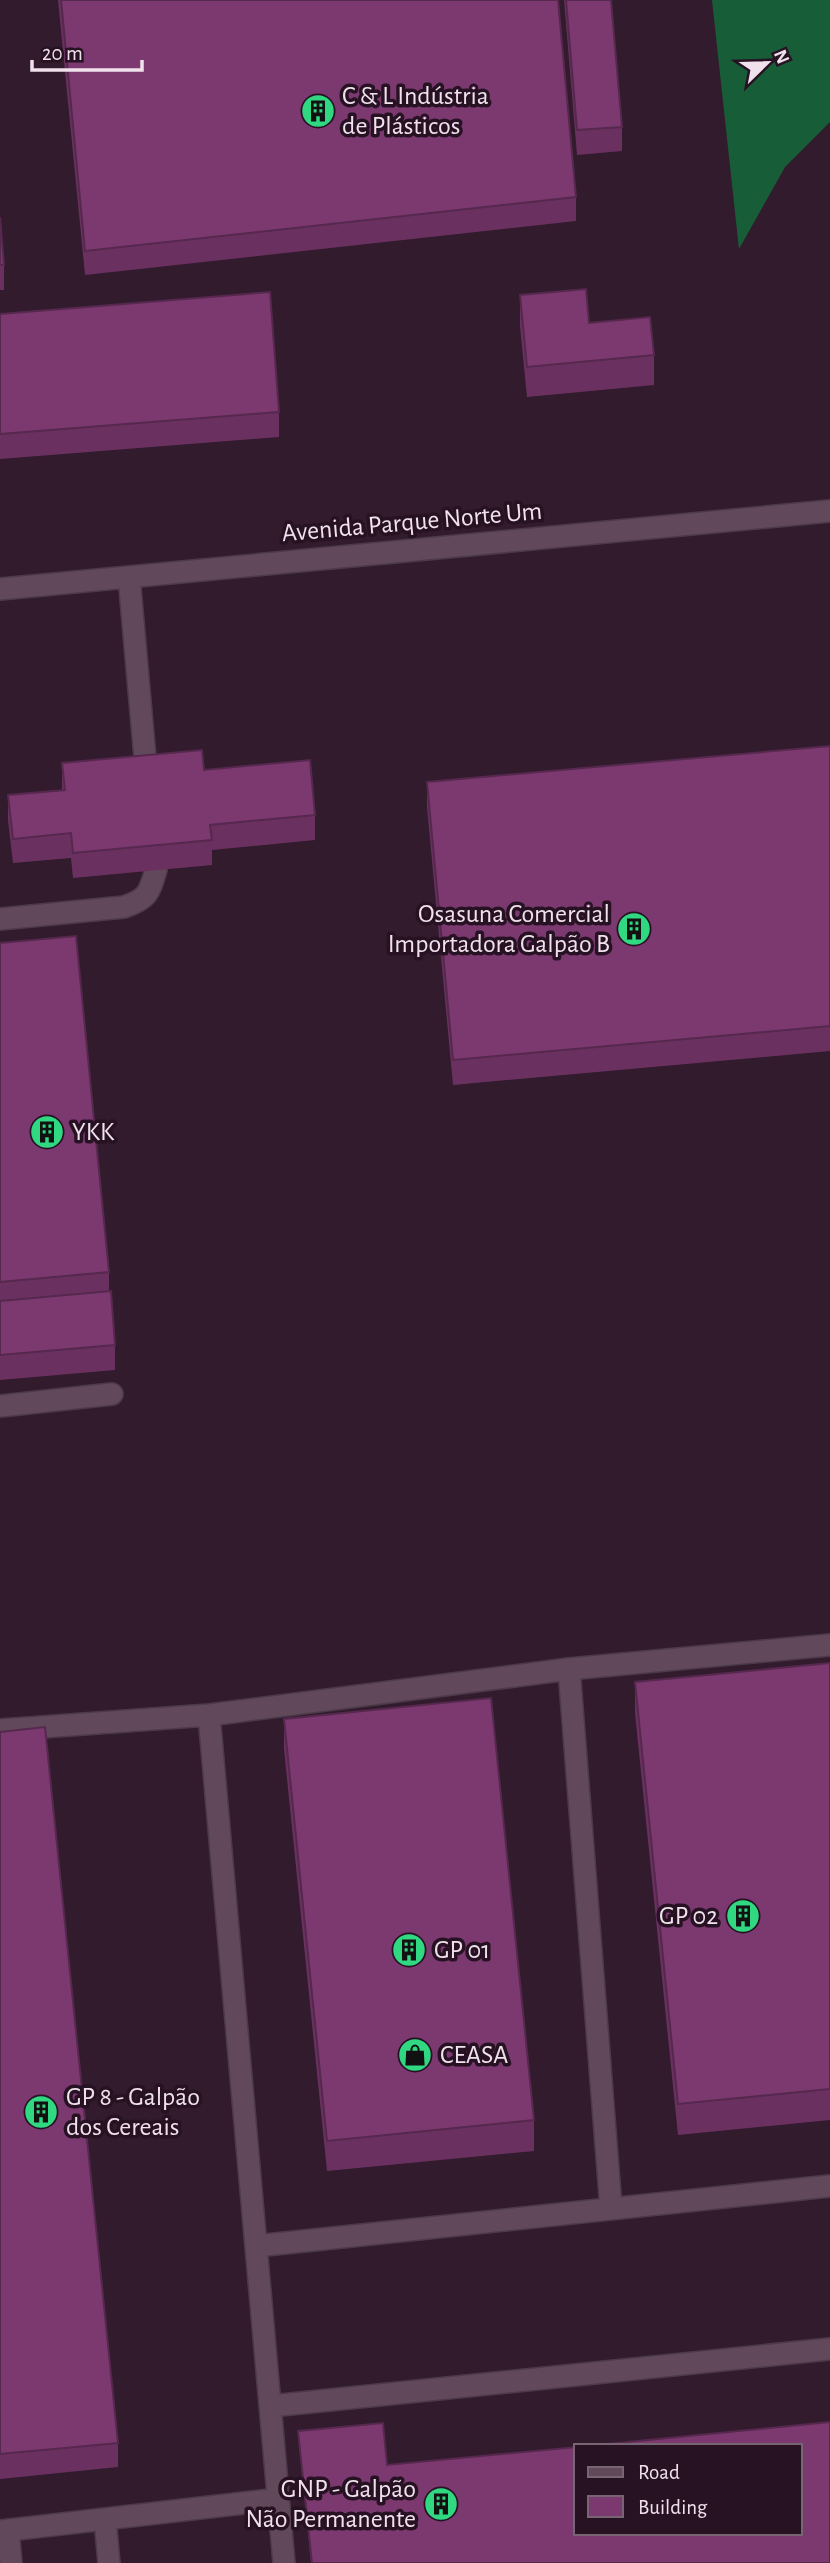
<svg xmlns="http://www.w3.org/2000/svg" width="830" height="2563" viewBox="0 0 830 2563" font-family="'Alegreya Sans',sans-serif">
  <style>
    .forest { fill: #175e38 }
    .lines { fill: none; stroke-linecap: round; stroke-linejoin: round }
    .minor-casing { stroke: #4c3a49; stroke-width: 24 }
    .minor { stroke: #61485b; stroke-width: 21 }
    .wall { fill: #6a3160 }
    .building { fill: #7b3970; stroke: #56284e; stroke-width: 2 }
    .labels { text-anchor: middle; dominant-baseline: central; stroke-width: 7; stroke-linejoin: round; paint-order: stroke }
    .poi-label { font-size: 26px; fill: #f0e1ec; stroke: #271223; text-anchor: start }
    .street-label { font-size: 26px; fill: #f0e1ec; stroke: #271223 }
  </style>
  <rect width="100%" height="100%" fill="#311b2d"/>
  <path class="forest" d="M 712,0 L 830,0 L 830,122 L 785,167 L 739,249 Z"/>
  <g class="lines">
    <g class="minor-casing">
      <path id="minor" d="M 129,577 L 147,780
        M 0,589 L 830,511
        M 0,919 L 124,907 C 148,899 149,893 156,870
        M 0,1406 L 112,1394
        M 569,1669 L 611,2208
        M 209,1715 L 284,2563
        M 0,1730 L 209,1715 L 569,1669 L 830,1645
        M 256,2246 L 830,2186
        M 271,2406 L 830,2349
        M 105,2519 L 109,2563
        M 8,2530 L 11,2563
        M 0,2531 L 279,2499"/>
    </g>
    <use href="#minor" class="minor"/>
  </g>
  <path class="wall" d="M 58,0 L 558,0 L 576,197 L 576,221 L 85,275 Z
    M 564,0 L 611,0 L 622,127 L 622,151 L 577,155 Z
    M 0,217 L 4,265 L 4,290 L 0,290 Z
    M 520,295 L 589,323 L 654,355 L 654,385 L 527,397 L 520,326 Z
    M 0,314 L 279,412 L 279,437 L 0,459 Z
    M 830,746 L 830,1051 L 453,1085 L 427,807 L 427,782 Z
    M 62,763 L 204,770 L 315,815 L 315,840 L 212,850 L 212,865 L 73,878 L 71,858 L 13,863 L 8,820 L 8,795 L 62,790 Z
    M 0,943 L 109,1272 L 109,1292 L 115,1345 L 115,1370 L 0,1380 Z
    M 830,1663 L 830,2120 L 678,2135 L 635,1713 L 635,1682 Z
    M 284,1719 L 534,2120 L 534,2151 L 327,2171 L 284,1749 Z
    M 0,1732 L 118,2443 L 118,2467 L 0,2479 Z
    M 298,2431 L 387,2465 L 830,2563 L 311,2563 Z"/>
  <path class="building" d="M 61,0 L 558,0 L 576,197 L 85,251 Z
    M 566,0 L 611,0 L 622,127 L 577,130 Z
    M 0,217 L 4,265 L 0,265 Z
    M 586,289 L 589,323 L 650,317 L 654,355 L 527,367 L 520,295 Z
    M 270,292 L 279,412 L 0,434 L 0,314 Z
    M 830,746 L 830,1026 L 453,1060 L 427,782 Z
    M 202,750 L 204,770 L 310,760 L 315,815 L 210,825 L 212,840 L 73,853 L 71,833 L 13,839 L 8,795 L 65,790 L 62,763 Z
    M 76,936 L 109,1272 L 0,1282 L 0,943 Z
    M 111,1291 L 115,1345 L 0,1355 L 0,1301 Z
    M 830,1663 L 830,2089 L 678,2104 L 635,1682 Z
    M 491,1698 L 534,2120 L 327,2141 L 284,1719 Z
    M 45,1727 L 118,2443 L 0,2454 L 0,1732 Z
    M 830,2422 L 830,2563 L 312,2563 L 298,2431 L 383,2423 L 387,2465 L 576,2447 L 576,2533 L 800,2533 L 800,2446 L 587,2446 Z"/>
  <defs>
    <g id="building-disc" transform="scale(1.75)"><circle r="9.5" fill="#31d882" stroke="#271223"/><path d="M-4-6H4V6H1V3H-1V6H-4ZM-2.5-4.3h1.7v1.8h-1.7ZM.8-4.3h1.7v1.8H.8ZM-2.5-1h1.7V.8h-1.7ZM.8-1h1.7V.8H.8Z" fill="#111"/></g>
    <g id="shop-disc" transform="scale(1.75)"><circle r="9.5" fill="#31d882" stroke="#271223"/><path d="M-5-2.5h2.3a2.7 3.5 0 0 1 5.4 0H5L5.5 6h-11ZM-1.5-2.5h3a1.5 2.3 0 0 0-3 0Z" fill="#111"/></g>
  </defs>
  <g fill-rule="evenodd">
    <use href="#building-disc" x="318" y="111"/>
    <use href="#building-disc" x="634" y="929"/>
    <use href="#building-disc" x="47" y="1132"/>
    <use href="#building-disc" x="743" y="1916"/>
    <use href="#building-disc" x="409" y="1950"/>
    <use href="#shop-disc" x="415" y="2055"/>
    <use href="#building-disc" x="41" y="2112"/>
    <use href="#building-disc" x="441" y="2504"/>
  </g>
  <g class="labels">
    <g class="poi-label">
      <text x="342" y="96">C &amp; L Indústria<tspan x="342" dy="30">de Plásticos</tspan></text>
      <text x="610" y="914" text-anchor="end">Osasuna Comercial<tspan x="610" dy="30">Importadora Galpão B</tspan></text>
      <text x="72" y="1132">YKK</text>
      <text x="718" y="1916" text-anchor="end">GP 02</text>
      <text x="434" y="1950">GP 01</text>
      <text x="440" y="2055">CEASA</text>
      <text x="66" y="2097">GP 8 - Galpão<tspan x="66" dy="30">dos Cereais</tspan></text>
      <text x="416" y="2489" text-anchor="end">GNP - Galpão<tspan x="416" dy="30">Não Permanente</tspan></text>
    </g>
    <g class="street-label">
      <text transform="translate(412 522) rotate(-5)">Avenida Parque Norte Um</text>
    </g>
  </g>
  <rect x="574" y="2444" width="228" height="91" fill="#271223" stroke="#776573" stroke-width="2"/>
  <rect x="588" y="2467" width="35" height="10" fill="#61485b" stroke="#776573" stroke-width="2"/>
  <text x="638" y="2479" font-size="21" fill="#f0e1ec">Road</text>
  <rect x="588" y="2496" width="35" height="21" fill="#7b3970" stroke="#776573" stroke-width="2"/>
  <text x="638" y="2514" font-size="21" fill="#f0e1ec">Building</text>
  <g transform="translate(767 63) rotate(67)" stroke="#271223" stroke-width="5" paint-order="stroke">
  <path d="M0-5L12 26L0 18L-12 26Z" fill="#f0e1ec"/>
  <text y="-10" font-size="19" font-weight="bold" text-anchor="middle" fill="#f0e1ec">N</text>
  </g>
  <path d="M32 60v10h110v-10" fill="none" stroke="#f0e1ec" stroke-width="3.5"/>
  <text x="42" y="60" font-size="21" fill="#f0e1ec" stroke="#271223" stroke-width="5" paint-order="stroke">20 m</text>
</svg>
